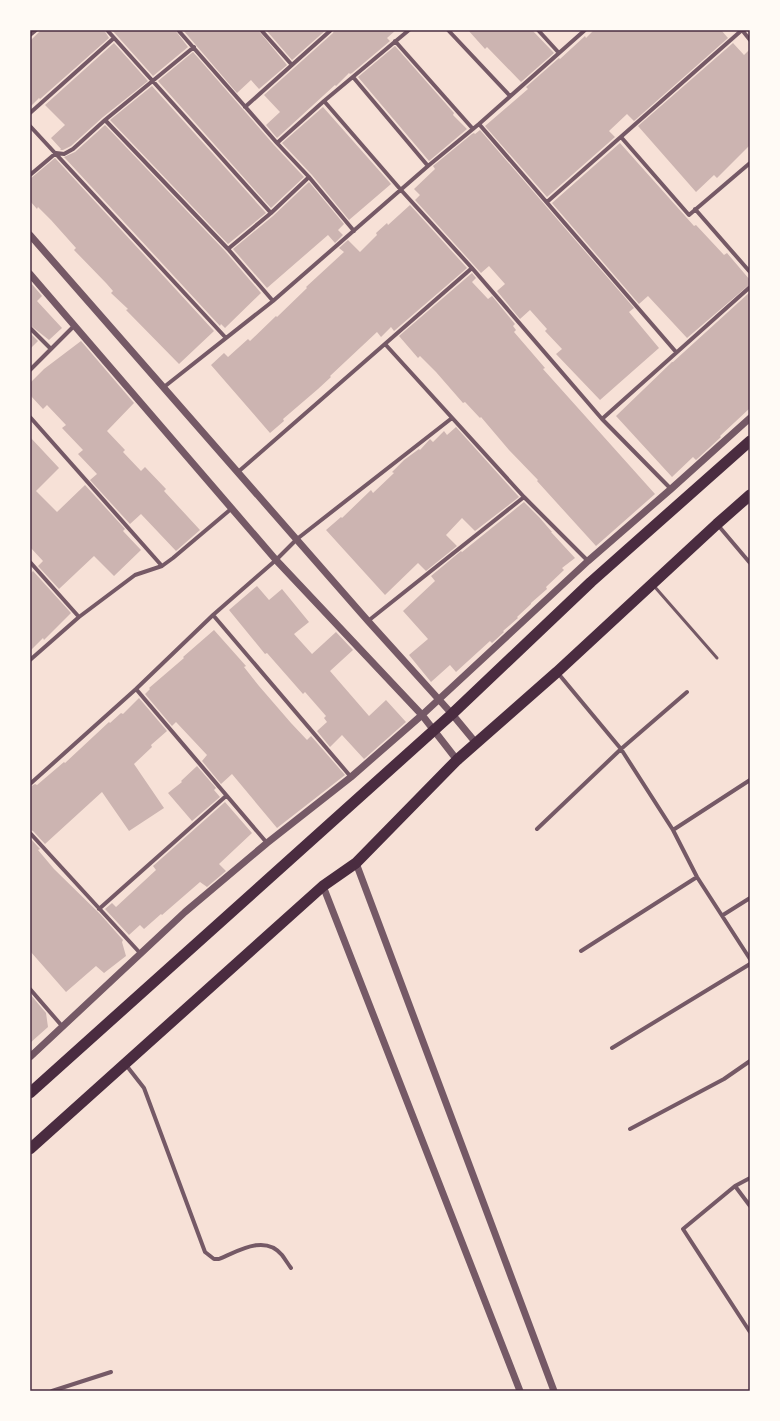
<svg xmlns="http://www.w3.org/2000/svg" width="780" height="1421" viewBox="0 0 780 1421" font-family="'Zilla Slab',serif">
  <style>
    .building { fill: #ccb4b1 }
    .lines { fill: none; stroke-linecap: round; stroke-linejoin: round }
    .service { stroke: #755966; stroke-width: 3 }
    .minor { stroke: #755966; stroke-width: 4 }
    .tertiary { stroke: #755966; stroke-width: 7 }
    .trunk { stroke: #4a2c40; stroke-width: 11 }
    .neatline { fill: none; stroke: #4a2c40; stroke-width: 1.5 }
  </style>
  <rect width="100%" height="100%" fill="#f7e1d7"/>
  <path class="building" d="M 41,30 L 104,30 L 109,38 L 40,99 L 39,98 L 30,107 L 30,41 Z
    M 112,30 L 175,30 L 188,47 L 153,76 Z
    M 183,30 L 258,30 L 287,65 L 259,89 L 251,80 L 237,93 Z
    M 266,30 L 326,30 L 292,60 Z
    M 334,30 L 396,30 L 387,38 L 390,41 L 352,73 L 350,74 L 349,73 L 336,86 L 335,85 L 277,138 L 266,125 L 280,112 L 264,95 L 333,33 Z
    M 468,30 L 532,30 L 554,53 L 521,82 L 487,47 L 485,49 Z
    M 594,30 L 721,30 L 728,38 L 634,121 L 627,114 L 609,131 L 615,137 L 547,197 L 485,126 L 528,89 L 526,87 L 559,58 L 560,59 L 585,36 L 586,38 Z
    M 114,43 L 148,81 L 103,117 L 71,146 L 63,150 L 60,150 L 61,149 L 51,138 L 65,125 L 45,105 Z
    M 733,43 L 744,55 L 750,49 L 750,145 L 717,178 L 714,175 L 696,192 L 638,126 Z
    M 395,46 L 454,113 L 453,115 L 467,129 L 429,161 L 358,77 Z
    M 193,52 L 274,145 L 304,177 L 271,208 L 158,81 Z
    M 152,86 L 266,213 L 228,244 L 110,120 Z
    M 323,107 L 391,184 L 349,220 L 312,175 L 282,143 Z
    M 105,125 L 225,251 L 261,293 L 225,328 L 221,324 L 220,326 L 64,157 L 75,152 Z
    M 480,130 L 634,308 L 629,312 L 659,348 L 600,400 L 556,354 L 562,349 L 545,331 L 547,329 L 530,310 L 520,319 L 497,291 L 505,284 L 489,266 L 481,273 L 415,200 L 420,195 L 414,189 L 435,169 L 433,166 L 472,134 L 474,133 L 475,134 Z
    M 620,143 L 686,217 L 694,226 L 696,225 L 724,255 L 727,253 L 750,280 L 750,284 L 687,338 L 648,296 L 639,304 L 552,203 Z
    M 55,158 L 214,331 L 179,364 L 126,310 L 128,309 L 111,293 L 113,291 L 106,283 L 74,250 L 76,248 L 51,220 L 38,207 L 37,209 L 30,201 L 30,179 Z
    M 309,182 L 344,224 L 338,230 L 343,235 L 335,243 L 328,235 L 267,288 L 233,249 L 273,216 Z
    M 410,205 L 467,268 L 394,331 L 391,327 L 381,337 L 377,332 L 330,376 L 331,377 L 318,389 L 283,419 L 284,421 L 270,433 L 211,365 L 224,353 L 228,357 L 248,339 L 250,341 L 276,316 L 277,317 L 307,288 L 306,287 L 344,252 L 339,248 L 348,240 L 360,252 L 377,235 L 376,233 L 387,223 L 388,225 Z
    M 472,273 L 476,278 L 472,282 L 488,299 L 492,296 L 515,324 L 513,326 L 516,330 L 514,332 L 545,368 L 543,369 L 655,494 L 596,546 L 537,481 L 538,480 L 509,450 L 481,417 L 480,418 L 465,402 L 463,403 L 436,372 L 420,356 L 418,358 L 399,336 Z
    M 30,282 L 42,296 L 37,301 L 62,328 L 49,340 L 30,325 Z
    M 750,292 L 750,408 L 720,436 L 721,437 L 696,460 L 693,457 L 672,477 L 616,416 L 672,362 L 673,362 Z
    M 30,333 L 38,341 L 30,349 Z
    M 81,341 L 134,403 L 107,431 L 125,450 L 123,452 L 141,471 L 145,467 L 166,489 L 164,491 L 200,530 L 176,551 L 141,514 L 130,524 L 90,480 L 97,474 L 78,454 L 83,450 L 62,428 L 66,425 L 47,405 L 43,409 L 30,395 L 30,383 L 44,369 Z
    M 456,427 L 519,497 L 475,531 L 462,518 L 446,535 L 457,546 L 426,571 L 418,563 L 385,595 L 326,530 L 341,517 L 342,518 L 371,490 L 373,493 L 394,473 L 392,472 L 404,460 L 419,449 L 420,450 L 430,439 L 433,442 L 444,431 L 447,435 Z
    M 30,437 L 59,468 L 36,491 L 57,512 L 85,485 L 125,529 L 123,531 L 141,550 L 114,576 L 94,556 L 59,589 L 38,566 L 43,561 L 30,547 Z
    M 524,502 L 539,517 L 552,532 L 551,532 L 575,558 L 562,568 L 564,570 L 546,587 L 547,589 L 531,603 L 531,604 L 517,617 L 518,618 L 503,631 L 504,632 L 492,643 L 490,641 L 456,672 L 450,665 L 431,682 L 409,655 L 428,639 L 403,611 L 435,581 L 431,576 L 461,551 L 462,552 Z
    M 33,571 L 71,613 L 44,640 L 43,638 L 30,651 L 30,574 Z
    M 257,586 L 269,600 L 282,589 L 309,622 L 294,634 L 312,654 L 336,632 L 353,650 L 330,671 L 369,716 L 386,700 L 406,722 L 364,759 L 342,735 L 330,747 L 317,731 L 327,722 L 324,718 L 326,716 L 305,692 L 303,694 L 267,653 L 265,654 L 229,610 Z
    M 214,630 L 246,666 L 244,667 L 259,686 L 291,723 L 307,740 L 311,736 L 345,775 L 277,828 L 232,774 L 221,784 L 202,761 L 207,755 L 176,722 L 172,726 L 145,694 L 150,689 L 149,688 L 184,658 L 183,657 Z
    M 139,698 L 167,731 L 151,745 L 152,747 L 134,764 L 164,808 L 129,831 L 102,792 L 45,844 L 33,831 L 30,830 L 30,787 L 35,784 L 37,785 L 64,762 L 65,763 L 109,722 L 110,723 L 121,713 L 123,714 Z
    M 197,766 L 216,788 L 214,790 L 220,797 L 192,821 L 168,793 L 182,782 L 181,781 Z
    M 225,802 L 252,833 L 219,864 L 226,871 L 207,887 L 200,882 L 162,915 L 161,914 L 144,929 L 140,925 L 129,935 L 105,909 L 112,903 L 116,907 L 156,870 L 153,866 Z
    M 30,838 L 40,849 L 38,850 L 54,869 L 100,914 L 123,940 L 122,942 L 126,956 L 104,973 L 96,966 L 66,992 L 30,951 Z
    M 30,994 L 46,1013 L 48,1027 L 30,1043 Z"/>
  <g class="lines">
    <path class="service" d="M 654,586 L 717,658"/>
    <path class="minor" d="M 107,30 L 271,213
      M 178,30 L 277,143 L 309,177 L 354,231
      M 261,30 L 292,65
      M 448,30 L 510,96
      M 538,30 L 559,53
      M 742,30 L 750,40
      M 30,35 L 36,30
      M 395,41 L 473,129
      M 353,77 L 428,166
      M 324,101 L 401,190 L 472,268 L 602,419 L 671,489
      M 245,107 L 331,30
      M 30,113 L 114,38
      M 105,120 L 228,249 L 273,301
      M 479,124 L 676,352
      M 30,126 L 226,338
      M 621,137 L 689,215 L 750,163
      M 277,143 L 324,101 L 409,30
      M 30,175 L 56,153 L 64,154 L 73,149 L 105,120 L 194,47
      M 547,202 L 742,30
      M 695,209 L 750,272
      M 228,249 L 271,213 L 309,177
      M 30,328 L 51,349
      M 385,344 L 524,497 L 588,561
      M 30,370 L 75,325
      M 164,387 L 273,301 L 428,166 L 479,124 L 585,30
      M 30,417 L 162,566
      M 602,419 L 750,287
      M 238,472 L 472,268
      M 717,524 L 750,563
      M 30,562 L 79,617
      M 213,615 L 351,777
      M 368,621 L 524,497
      M 30,660 L 79,617 L 135,575 L 162,566 L 173,558 L 231,509
      M 557,672 L 621,749 L 673,830 L 697,877 L 750,959
      M 136,689 L 267,843
      M 30,784 L 136,689 L 213,615 L 276,560 L 297,539 L 452,418
      M 537,829 L 621,749 L 687,692
      M 673,830 L 750,780
      M 30,833 L 140,953
      M 99,909 L 226,796
      M 723,915 L 750,898
      M 581,951 L 697,877
      M 30,989 L 62,1026
      M 612,1048 L 750,964
      M 126,1065 L 144,1088 L 205,1252 L 214,1259 L 219,1259 C 238,1251 265,1234 282,1255 C 285,1259 288,1264 291,1268
      M 630,1129 L 724,1079 L 750,1061
      M 750,1178 L 735,1186 L 683,1229 L 750,1332
      M 735,1186 L 750,1206
      M 52,1391 L 111,1372"/>
    <path class="tertiary" d="M 30,235 L 368,621 L 452,714 L 476,743
      M 30,274 L 276,560 L 422,715 L 457,760
      M 356,863 L 554,1391
      M 323,886 L 520,1391
      M 30,1057 L 185,912 L 267,843 L 351,777 L 422,715 L 588,561 L 671,489 L 750,418"/>
    <path class="trunk" d="M 30,1093 L 452,714 L 591,582 L 750,441
      M 30,1149 L 323,886 L 356,863 L 457,760 L 557,672 L 717,524 L 750,495"/>
  </g>
  <rect width="780" height="1421" fill="none" stroke="#fffaf5" stroke-width="62"/>
  <rect x="31" y="31" width="718" height="1359" class="neatline"/>
</svg>
